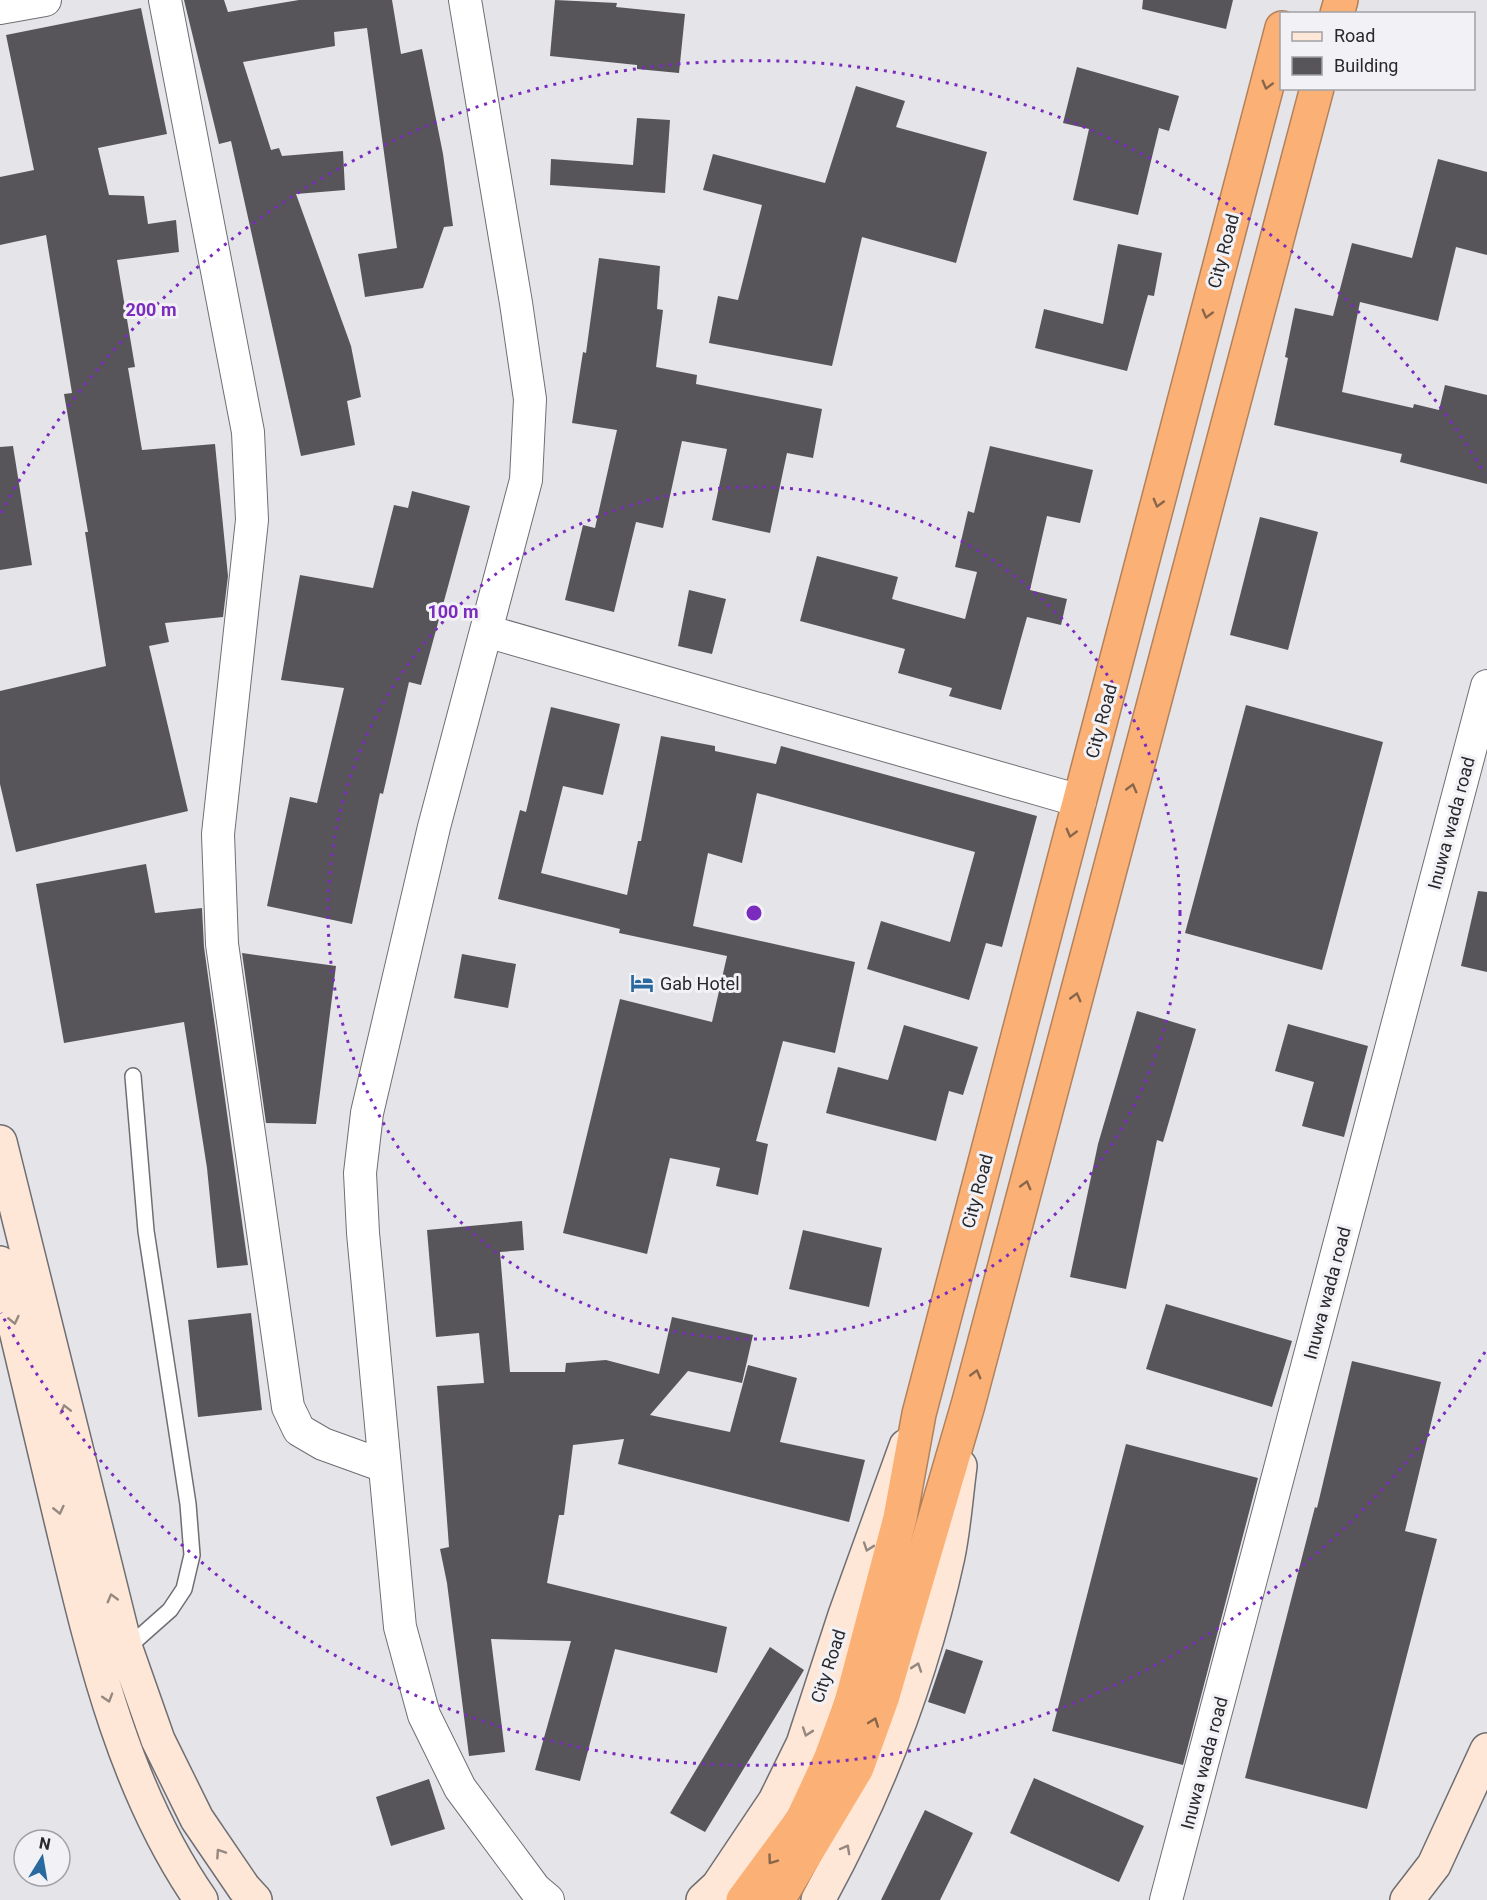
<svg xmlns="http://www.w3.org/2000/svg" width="1487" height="1900" viewBox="0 0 1487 1900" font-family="Roboto,sans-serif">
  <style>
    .building { fill: #575559 }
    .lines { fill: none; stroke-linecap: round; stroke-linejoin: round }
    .lane-casing { stroke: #6f6e73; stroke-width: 18 }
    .street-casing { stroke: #6f6e73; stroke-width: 34 }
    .secondary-casing { stroke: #6f6e73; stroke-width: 36 }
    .highway-casing { stroke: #b2815b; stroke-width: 36 }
    .lane { stroke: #fff; stroke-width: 15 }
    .street { stroke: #fff; stroke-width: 32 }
    .secondary { stroke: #fee7d6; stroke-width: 33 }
    .highway { stroke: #fbb075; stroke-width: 33 }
    .oneway { stroke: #88664c }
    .oneway2 { stroke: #948880 }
    .ring { fill: none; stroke: #7b2cbf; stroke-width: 3; stroke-dasharray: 3 6 }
    .labels { text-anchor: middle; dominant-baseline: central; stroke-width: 6; stroke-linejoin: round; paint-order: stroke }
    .street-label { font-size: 18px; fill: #29292b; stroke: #f1f1f6 }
    .poi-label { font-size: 18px; fill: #29292b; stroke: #f1f1f6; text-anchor: start }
    .centre { fill: #7b2cbf; stroke: #f1f1f6; stroke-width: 3 }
    .ring-label { font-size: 18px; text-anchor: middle; font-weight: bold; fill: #7b2cbf; stroke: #f1f1f6; stroke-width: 6; stroke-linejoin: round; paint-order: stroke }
  </style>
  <rect width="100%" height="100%" fill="#e4e4e9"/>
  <path class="building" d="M 184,0 L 224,0 L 228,12 L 299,0 L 392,0 L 401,54 L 422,49 L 443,154 L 453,226 L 444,227 L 423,288 L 365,297 L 358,254 L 397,248 L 367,28 L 334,32 L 335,46 L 243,62 L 271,150 L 279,148 L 282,156 L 343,151 L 345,190 L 296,194 L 351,346 L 361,397 L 347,401 L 355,445 L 301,456 L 231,141 L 219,144 Z
    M 555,0 L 617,3 L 616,7 L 685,14 L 679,73 L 637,69 L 637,65 L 550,56 Z
    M 1143,0 L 1233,0 L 1226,29 L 1142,9 Z
    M 141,8 L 167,134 L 98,148 L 109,195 L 144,196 L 148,224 L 176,220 L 179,252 L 117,260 L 135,367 L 128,368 L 142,450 L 215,444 L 228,576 L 223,617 L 165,623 L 169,642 L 149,646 L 188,811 L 16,852 L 0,784 L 0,691 L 106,666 L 85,532 L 88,532 L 64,394 L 72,393 L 46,235 L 0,245 L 0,177 L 34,170 L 6,35 Z
    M 1077,67 L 1179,96 L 1169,131 L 1159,128 L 1138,215 L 1073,200 L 1089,129 L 1063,123 Z
    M 856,86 L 905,101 L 896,127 L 987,152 L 956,263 L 862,237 L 832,366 L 709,343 L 718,296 L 738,300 L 762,205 L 703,190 L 713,154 L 825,183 Z
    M 637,118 L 670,120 L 665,193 L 550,185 L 551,159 L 633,165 Z
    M 1438,159 L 1487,172 L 1487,255 L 1456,247 L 1438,321 L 1360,302 L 1342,392 L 1413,408 L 1414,404 L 1439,410 L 1445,385 L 1487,395 L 1487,484 L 1400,462 L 1402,454 L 1274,425 L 1288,358 L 1285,357 L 1295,308 L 1333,316 L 1352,243 L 1412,258 Z
    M 1118,244 L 1162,253 L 1154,296 L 1148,295 L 1127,371 L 1035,348 L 1044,309 L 1103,324 Z
    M 599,258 L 660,266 L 657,309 L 663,310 L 656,367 L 697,375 L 696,384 L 822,409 L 813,458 L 787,453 L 770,533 L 712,520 L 727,449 L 682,441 L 663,528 L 636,522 L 614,612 L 565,600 L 583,525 L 595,528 L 617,430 L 572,423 L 583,352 L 586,353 Z
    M 13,446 L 32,565 L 0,570 L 0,447 Z
    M 990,446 L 1093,470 L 1080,523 L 1047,516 L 1030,590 L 1067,599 L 1061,625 L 1027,617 L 1001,710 L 949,696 L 952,688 L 898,673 L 905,649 L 800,621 L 817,556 L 898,577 L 892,599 L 965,619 L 977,572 L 955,567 L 968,511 L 974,513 Z
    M 412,491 L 470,506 L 421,685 L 409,682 L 383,794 L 380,793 L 352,924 L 267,906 L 290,797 L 317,803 L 344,688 L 281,680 L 300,575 L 373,588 L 394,505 L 408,508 Z
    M 1260,517 L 1318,532 L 1288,650 L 1230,635 Z
    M 689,590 L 726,599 L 712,654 L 678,646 Z
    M 1246,705 L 1383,742 L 1322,970 L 1185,933 Z
    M 551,707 L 620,724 L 603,795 L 563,786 L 541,873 L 627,895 L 638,841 L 641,841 L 661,736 L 715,746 L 715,751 L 776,764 L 781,746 L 1037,816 L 1002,947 L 986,943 L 969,1000 L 867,969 L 881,921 L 950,942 L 975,852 L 757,793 L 742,863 L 708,853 L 693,926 L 855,962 L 835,1053 L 783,1041 L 756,1141 L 768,1144 L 758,1195 L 716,1186 L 720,1168 L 670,1158 L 647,1254 L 563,1233 L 620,999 L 712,1022 L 727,956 L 619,933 L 620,929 L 498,899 L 520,810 L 526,812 Z
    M 146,864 L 155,913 L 202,908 L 204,947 L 248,1265 L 217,1268 L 207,1168 L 184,1022 L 64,1043 L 36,884 Z
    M 1478,891 L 1487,892 L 1487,972 L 1461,966 Z
    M 242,953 L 336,966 L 316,1124 L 266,1123 Z
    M 462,954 L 516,964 L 508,1008 L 454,998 Z
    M 1137,1011 L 1196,1029 L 1163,1142 L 1157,1140 L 1126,1289 L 1070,1277 L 1098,1144 Z
    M 1288,1024 L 1368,1046 L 1344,1137 L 1302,1126 L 1314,1082 L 1275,1071 Z
    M 904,1025 L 978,1047 L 963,1095 L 949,1091 L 936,1141 L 826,1113 L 838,1067 L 888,1080 Z
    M 522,1221 L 524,1250 L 500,1252 L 510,1372 L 565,1372 L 566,1363 L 606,1360 L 659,1374 L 672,1317 L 753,1335 L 742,1383 L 688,1371 L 650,1415 L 730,1432 L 748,1365 L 797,1378 L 780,1442 L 865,1460 L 849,1522 L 618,1464 L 624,1439 L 573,1445 L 564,1515 L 559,1515 L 547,1583 L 727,1627 L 717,1673 L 615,1649 L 580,1781 L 535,1770 L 571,1641 L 491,1639 L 505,1752 L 469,1756 L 447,1583 L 440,1549 L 449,1547 L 437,1386 L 484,1383 L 479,1333 L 436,1337 L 427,1230 Z
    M 803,1230 L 882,1248 L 869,1307 L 789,1289 Z
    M 1166,1304 L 1292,1341 L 1272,1407 L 1146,1369 Z
    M 251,1313 L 262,1410 L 198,1417 L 188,1320 Z
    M 1352,1361 L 1441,1382 L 1405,1531 L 1437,1539 L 1367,1809 L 1245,1778 L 1315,1507 L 1317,1508 Z
    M 1126,1444 L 1258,1478 L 1183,1765 L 1052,1731 Z
    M 770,1647 L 804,1670 L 705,1832 L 670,1813 Z
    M 946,1649 L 983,1661 L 965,1714 L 928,1702 Z
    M 1034,1778 L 1144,1826 L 1119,1882 L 1010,1833 Z
    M 429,1779 L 445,1829 L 391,1846 L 376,1797 Z
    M 925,1810 L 973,1833 L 940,1900 L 881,1900 Z"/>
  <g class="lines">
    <g class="lane-casing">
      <path id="lane" d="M 126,1649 L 170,1610 L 184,1589 L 192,1555 L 188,1504 L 146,1231 L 133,1076"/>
    </g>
    <g class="street-casing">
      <path id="street" d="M 165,0 L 248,432 L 252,520 L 218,834 L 222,944 L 288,1407 L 299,1430 L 323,1444 L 384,1466
        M 465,0 L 516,303 L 530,399 L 526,480 L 434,827 L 367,1113 L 360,1173 L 363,1233 L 400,1627 L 424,1715 L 460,1788 L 535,1889 L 548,1900
        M 0,8 L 45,0
        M 486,631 L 1080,801
        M 1166,1900 L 1487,686"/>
    </g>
    <g class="secondary-casing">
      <path id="secondary" d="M 0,1142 L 126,1649 L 158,1740 L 197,1819 L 244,1888 L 255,1900
        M 0,1263 C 21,1350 41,1437 62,1524 C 93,1653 124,1789 201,1900
        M 703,1900 L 718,1886 L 775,1801 L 803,1744 L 845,1615 L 906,1446
        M 818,1900 C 877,1793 922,1676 948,1556 C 954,1527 956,1496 960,1466
        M 1407,1900 L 1434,1865 L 1487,1750"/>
    </g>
    <g class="highway-casing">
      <path id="highway" d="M 1337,14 L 1341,0
        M 743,1900 L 802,1820 L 830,1760 L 851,1703 L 900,1518 L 919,1414 L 1282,28
        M 778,1900 L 857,1768 L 882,1699 L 968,1405 L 1317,88"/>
    </g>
    <use href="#lane" class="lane"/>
    <use href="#street" class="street"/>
    <use href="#secondary" class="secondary"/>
    <use href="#highway" class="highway"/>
  </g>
  <defs><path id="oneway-chevron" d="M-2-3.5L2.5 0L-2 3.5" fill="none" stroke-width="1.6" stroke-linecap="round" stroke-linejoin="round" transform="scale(1.5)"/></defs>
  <g class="oneway">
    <use href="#oneway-chevron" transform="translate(1267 85) rotate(105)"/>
    <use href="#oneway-chevron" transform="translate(1207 314) rotate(105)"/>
    <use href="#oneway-chevron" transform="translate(1158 503) rotate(105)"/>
    <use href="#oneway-chevron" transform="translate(1132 788) rotate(-75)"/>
    <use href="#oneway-chevron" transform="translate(1071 833) rotate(105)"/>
    <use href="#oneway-chevron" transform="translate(1076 997) rotate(-75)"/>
    <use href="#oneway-chevron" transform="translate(1026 1185) rotate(-75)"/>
    <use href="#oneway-chevron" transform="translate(976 1374) rotate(-75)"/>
    <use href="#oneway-chevron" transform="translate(874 1722) rotate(-70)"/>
    <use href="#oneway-chevron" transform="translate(772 1860) rotate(126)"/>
  </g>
  <g class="oneway2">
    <use href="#oneway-chevron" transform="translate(14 1320) rotate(77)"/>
    <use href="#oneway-chevron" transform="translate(65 1409) rotate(-104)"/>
    <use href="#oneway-chevron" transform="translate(59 1510) rotate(77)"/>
    <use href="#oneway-chevron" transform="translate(868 1547) rotate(109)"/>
    <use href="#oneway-chevron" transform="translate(112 1598) rotate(-105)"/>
    <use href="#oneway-chevron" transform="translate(917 1667) rotate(-71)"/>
    <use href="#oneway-chevron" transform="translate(108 1698) rotate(73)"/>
    <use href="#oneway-chevron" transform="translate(807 1732) rotate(109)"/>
    <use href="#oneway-chevron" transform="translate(846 1849) rotate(-61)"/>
    <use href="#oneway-chevron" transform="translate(220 1853) rotate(-124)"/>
  </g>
  <g class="ring">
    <circle cx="754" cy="913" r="426"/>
    <path d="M1485 1352A853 853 0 0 1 1 1313M1 513A853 853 0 0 1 1485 474"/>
  </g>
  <defs>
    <g id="hotel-bare" transform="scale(1.8)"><path d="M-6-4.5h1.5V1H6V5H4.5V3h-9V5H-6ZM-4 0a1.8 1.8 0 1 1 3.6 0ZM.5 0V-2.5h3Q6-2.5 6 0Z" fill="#286a9f" stroke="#f1f1f6" stroke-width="2.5" paint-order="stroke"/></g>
  </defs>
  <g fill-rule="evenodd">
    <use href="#hotel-bare" x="642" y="983"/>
  </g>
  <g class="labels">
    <g class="street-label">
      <text transform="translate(1223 251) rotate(-75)">City Road</text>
      <text transform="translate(1101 721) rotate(-75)">City Road</text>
      <text transform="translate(1451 823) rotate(-75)">Inuwa wada road</text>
      <text transform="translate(977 1191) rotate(-75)">City Road</text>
      <text transform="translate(1327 1293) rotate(-75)">Inuwa wada road</text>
      <text transform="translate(828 1666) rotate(-72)">City Road</text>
      <text transform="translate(1204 1763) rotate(-75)">Inuwa wada road</text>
    </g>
    <g class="poi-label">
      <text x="660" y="983">Gab Hotel</text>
    </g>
  </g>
  <circle cx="754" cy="913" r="9" class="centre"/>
  <g class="ring-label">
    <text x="151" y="316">200 m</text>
    <text x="453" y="618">100 m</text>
  </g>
  <rect x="1280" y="12" width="195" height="78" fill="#f1f1f6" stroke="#a1a1a5" stroke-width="1.5"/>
  <rect x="1292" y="32" width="30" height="9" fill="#fee7d6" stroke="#a1a1a5" stroke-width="1.5"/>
  <text x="1334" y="42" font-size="18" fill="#29292b">Road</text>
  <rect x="1292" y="57" width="30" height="18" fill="#575559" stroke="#a1a1a5" stroke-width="1.5"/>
  <text x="1334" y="72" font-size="18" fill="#29292b">Building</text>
  <g transform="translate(42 1858) rotate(11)"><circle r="28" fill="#f1f1f6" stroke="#a1a1a5" stroke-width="1.5"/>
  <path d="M0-4.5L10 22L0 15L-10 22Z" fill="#286a9f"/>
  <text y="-9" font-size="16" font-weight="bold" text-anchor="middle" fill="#29292b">N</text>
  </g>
</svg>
